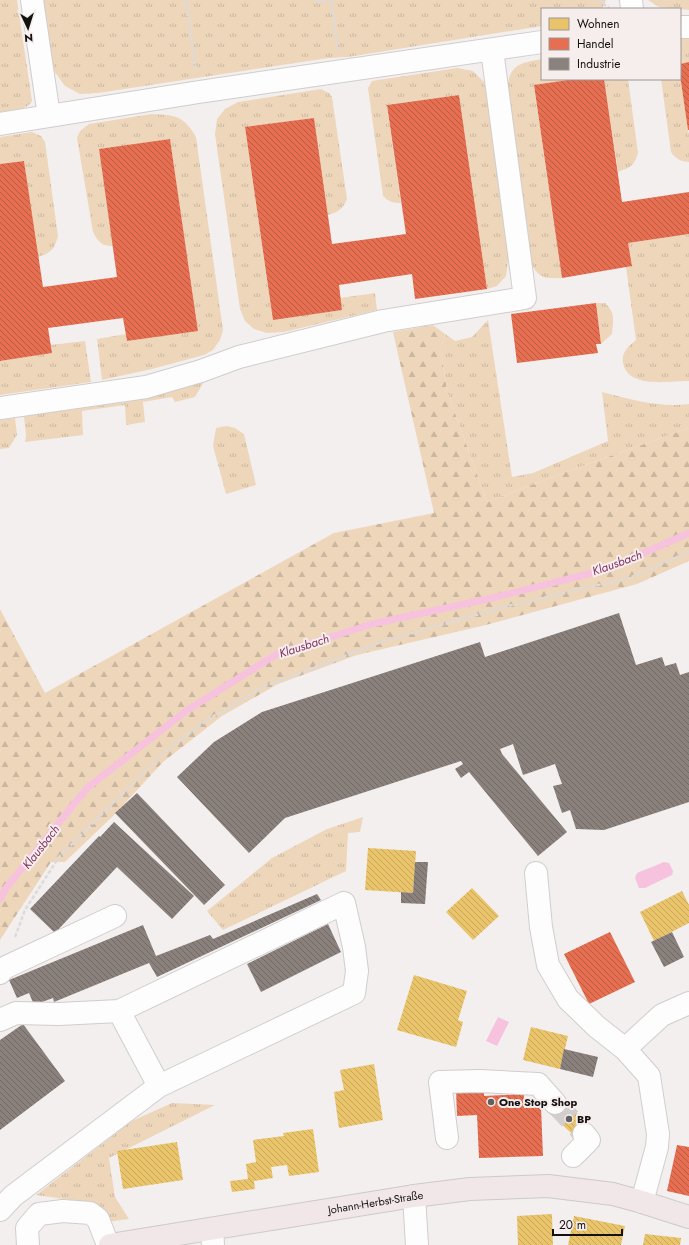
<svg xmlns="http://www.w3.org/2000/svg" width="689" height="1245" viewBox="0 0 689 1245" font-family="Jost,sans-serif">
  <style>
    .grass { fill: url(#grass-tufts) }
    .forest { fill: url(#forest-firs) }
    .water { fill: #f6c2de }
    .homes { fill: url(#homes-back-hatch) }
    .shops { fill: url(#shops-back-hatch) }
    .industry { fill: url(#industry-back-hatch) }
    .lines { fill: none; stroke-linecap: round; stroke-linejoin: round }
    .stream { stroke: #f6c2de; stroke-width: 7 }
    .minor-tunnel { stroke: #d2cece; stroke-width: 22; stroke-dasharray: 22 11; stroke-linecap: butt }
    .minor-casing { stroke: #d1cdcd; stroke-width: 24 }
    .major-casing { stroke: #cccaca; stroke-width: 24 }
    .path { stroke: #dcdbdb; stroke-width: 2.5; stroke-dasharray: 4 2; stroke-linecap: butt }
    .minor { stroke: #fdfdfd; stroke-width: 22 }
    .major { stroke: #f1e6e8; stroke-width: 22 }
    .poi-dot { fill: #625f5f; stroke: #f6eeed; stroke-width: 1.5 }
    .labels { text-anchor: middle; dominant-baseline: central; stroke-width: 4; stroke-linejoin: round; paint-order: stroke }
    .poi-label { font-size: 11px; font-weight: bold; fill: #141111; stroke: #f6eeed; text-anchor: start }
    .street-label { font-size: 11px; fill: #141111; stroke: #f6eeed }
    .water-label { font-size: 12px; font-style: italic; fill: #823063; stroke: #f6eeed }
  </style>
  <defs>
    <pattern id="grass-tufts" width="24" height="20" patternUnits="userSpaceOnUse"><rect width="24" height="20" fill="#eed6bb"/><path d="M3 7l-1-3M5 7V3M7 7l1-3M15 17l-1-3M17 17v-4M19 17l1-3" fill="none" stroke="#cbb7a0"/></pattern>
    <pattern id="forest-firs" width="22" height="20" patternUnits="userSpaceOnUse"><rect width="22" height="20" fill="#eed6bb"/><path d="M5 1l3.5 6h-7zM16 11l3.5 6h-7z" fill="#cbb7a0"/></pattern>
    <pattern id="homes-back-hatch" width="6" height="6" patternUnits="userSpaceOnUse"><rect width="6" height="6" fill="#e9c46a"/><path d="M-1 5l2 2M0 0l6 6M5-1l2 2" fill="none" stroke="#c7a75b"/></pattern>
    <pattern id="shops-back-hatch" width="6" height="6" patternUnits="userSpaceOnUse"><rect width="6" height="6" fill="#e76f51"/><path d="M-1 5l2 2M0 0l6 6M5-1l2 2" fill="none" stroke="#ba5a42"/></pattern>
    <pattern id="industry-back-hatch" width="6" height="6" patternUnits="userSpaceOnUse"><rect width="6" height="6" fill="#8a817c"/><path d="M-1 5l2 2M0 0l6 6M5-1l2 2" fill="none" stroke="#706864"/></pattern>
  </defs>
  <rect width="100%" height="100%" fill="#f4efef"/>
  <path class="grass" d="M 0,0 L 17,0 L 32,101 C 27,111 11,110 0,112 Z
    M 42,0 L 606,0 L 602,9 L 542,9 L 542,26 L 348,57 L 329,58 L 98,93 L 80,94 L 65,86 L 54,71 Z
    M 648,0 L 689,0 L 689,10 L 659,7 Z
    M 684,37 L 689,37 L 689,62 L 680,64 L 680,38 Z
    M 542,59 L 542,79 L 575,79 L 534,86 L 562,278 C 542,279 537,277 529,258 L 507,94 C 508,66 517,63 542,59 Z
    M 457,68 L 473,71 L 484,82 L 492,117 L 509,252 L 506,276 L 497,286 L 487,289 L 459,95 L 387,105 L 401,203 C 393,203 389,202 383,196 L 368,88 L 372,81 Z
    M 680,75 L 689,136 L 689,162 C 681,162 675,158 671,152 L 661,79 L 680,79 Z
    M 604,79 L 628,79 L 638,153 C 634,166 631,167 618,172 Z
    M 321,89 L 329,93 L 332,97 L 347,199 C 343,209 338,212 328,215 L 314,118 L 245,128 L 273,319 L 342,310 L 340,298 L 375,293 L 377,310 L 284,332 L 267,333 L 254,329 L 245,321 L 240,309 L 215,134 L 217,119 L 225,109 L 238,102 Z
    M 152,114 C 176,115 184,116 196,137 L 223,330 L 220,340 L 213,350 L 204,355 L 152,369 L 102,380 L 97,339 L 126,334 L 127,341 L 198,330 L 170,139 L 99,150 L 113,246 C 102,246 98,242 93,232 L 77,138 L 80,131 L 89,124 Z
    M 32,132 L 41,136 L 45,142 L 58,236 C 54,250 52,252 38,257 L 24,161 L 0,164 L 0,137 Z
    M 689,234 L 689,381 C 668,381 628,389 623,363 C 621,352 629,346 636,340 L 626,267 L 632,266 L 628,243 Z
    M 596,303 L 605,303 C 616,313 613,321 612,334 L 601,344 Z
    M 488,320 L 512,477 L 533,473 L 608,441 L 602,392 C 630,399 659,408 689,404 L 689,428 L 577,468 L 487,502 L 447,391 L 441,350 L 445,334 L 455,341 L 472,337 Z
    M 85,341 L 91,382 L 0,395 L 0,361 L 51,353 L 50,345 Z
    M 205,380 L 195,397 L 175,402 L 172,397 L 143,402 L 145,422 L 126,425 L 125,405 L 82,411 L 83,435 L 25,442 L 26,435 L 24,416 L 127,402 L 165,393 Z
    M 15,418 L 17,435 L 9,448 L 0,449 L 0,420 Z
    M 227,426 L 235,428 L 244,434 L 256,485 L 226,494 L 213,446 L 216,428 Z
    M 363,817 L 360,832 L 348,833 L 346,871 L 223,930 L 207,911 L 272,858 L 327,829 Z
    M 172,1103 L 215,1105 L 109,1158 L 115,1197 L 129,1219 L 107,1222 L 92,1203 L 36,1195 L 132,1121 Z"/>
  <path class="forest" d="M 433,325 L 445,334 L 441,350 L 447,391 L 487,502 L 577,468 L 689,428 L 689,561 L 637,584 L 486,625 L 357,655 L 278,684 L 222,716 L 163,762 L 113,816 L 65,862 L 51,862 L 0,940 L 0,609 L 45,693 L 334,533 L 434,513 L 393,332 Z"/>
  <path class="water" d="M 664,862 L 669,863 L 673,871 L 672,875 L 645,888 L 639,888 L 635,878 L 637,873 Z
    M 498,1017 L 509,1022 L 497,1046 L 486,1041 Z"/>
  <path class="homes" d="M 368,848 L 416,851 L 413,893 L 365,890 Z
    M 472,888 L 499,916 L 473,940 L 446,912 Z
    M 682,891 L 689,905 L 689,923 L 654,941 L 640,912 Z
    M 414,975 L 467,991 L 458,1020 L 463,1022 L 456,1047 L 397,1030 Z
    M 531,1027 L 568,1036 L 560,1069 L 523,1060 Z
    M 374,1064 L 383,1120 L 339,1128 L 334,1092 L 344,1090 L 340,1070 Z
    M 560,1098 L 591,1126 L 579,1140 L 548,1112 Z
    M 313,1129 L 319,1172 L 289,1176 L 287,1165 L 271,1167 L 273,1178 L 254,1181 L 255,1189 L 232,1192 L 230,1181 L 248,1179 L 246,1164 L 256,1162 L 253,1140 L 284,1136 L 283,1133 Z
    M 177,1142 L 183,1180 L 123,1189 L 117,1151 Z
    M 552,1214 L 553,1245 L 518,1245 L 517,1216 Z
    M 574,1216 L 625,1226 L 621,1245 L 568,1245 Z
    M 645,1234 L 681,1238 L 680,1245 L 643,1245 Z"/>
  <path class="shops" d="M 689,62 L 689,130 L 688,130 L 680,75 L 680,64 Z
    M 575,79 L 604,79 L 622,202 L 689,192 L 689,234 L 628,243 L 632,266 L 562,278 L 534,85 Z
    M 459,95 L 487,289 L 415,299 L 412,274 L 339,285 L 342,310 L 273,320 L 245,127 L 314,118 L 332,244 L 406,234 L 387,105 Z
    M 170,139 L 198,331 L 127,341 L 123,318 L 48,328 L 52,353 L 0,361 L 0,164 L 24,161 L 43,287 L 117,277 L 99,149 Z
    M 596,303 L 601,344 L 596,344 L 598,353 L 517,363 L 511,314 Z
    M 610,932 L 635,982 L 589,1004 L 564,954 Z
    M 484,1089 L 484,1096 L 524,1094 L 524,1108 L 541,1107 L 543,1156 L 479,1158 L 477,1115 L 457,1116 L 456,1090 Z
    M 677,1145 L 689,1147 L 689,1196 L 667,1191 Z"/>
  <path class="industry" d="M 619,613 L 636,665 L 662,657 L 665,666 L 676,663 L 680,675 L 689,672 L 689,802 L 604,830 L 576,829 L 570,810 L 562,813 L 553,786 L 562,784 L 555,764 L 523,775 L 513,744 L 500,749 L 502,754 L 567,832 L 538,856 L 469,772 L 461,778 L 455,769 L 463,764 L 461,761 L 285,818 L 249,853 L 177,777 L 214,742 L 262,712 L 480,642 L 485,657 Z
    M 137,793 L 225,885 L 204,905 L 115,813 Z
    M 114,822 L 194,896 L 172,919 L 117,867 L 55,933 L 30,909 L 99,836 L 100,837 Z
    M 415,862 L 428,862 L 425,904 L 401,903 L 401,892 L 413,893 Z
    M 317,894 L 321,900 L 157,977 L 149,963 L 54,1002 L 53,998 L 34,1005 L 29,993 L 17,998 L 9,980 L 143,925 L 156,956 L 210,935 L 213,939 Z
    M 328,924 L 341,952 L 261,992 L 247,964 Z
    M 672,932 L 684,957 L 664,967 L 651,942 Z
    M 23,1024 L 65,1081 L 0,1130 L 0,1040 Z
    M 564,1049 L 598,1057 L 593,1077 L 560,1069 Z"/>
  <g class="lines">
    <path class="stream" d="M 0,899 L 6,888 L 87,788 L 186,711 L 277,654 L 372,624 L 492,598 L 608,569 L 689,533"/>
    <path class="minor-tunnel" d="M 555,1103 L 584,1134"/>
    <g class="minor-casing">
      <path id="minor" d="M 32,0 L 49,116
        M 631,0 L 632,9
        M 680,27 L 689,27
        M 0,124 L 199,92 L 542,42
        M 0,408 L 146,387 L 201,371 L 239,357 L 383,321 L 525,298 L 492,50
        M 536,873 L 541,927 L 548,965 L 568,999 L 597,1027 L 625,1049 L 649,1076 L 658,1134 L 657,1147 L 642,1202
        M 0,973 L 4,968 L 115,916
        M 0,1020 L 16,1013 L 59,1014 L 119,1011
        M 625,1049 L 662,1015 L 689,1003
        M 447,1138 L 440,1082 L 480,1081 L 538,1084 L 555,1103
        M 573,1156 L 589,1140 L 584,1134
        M 414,1196 L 417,1245
        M 0,1210 L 13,1196 L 159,1086 L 354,993 L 357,971 L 354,947 L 344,903 L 119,1011 L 159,1086
        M 212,1229 L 213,1245
        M 28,1245 L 27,1228 L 39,1214 L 63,1211 L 90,1213 L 98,1219 L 108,1245"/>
    </g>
    <g class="major-casing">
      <g id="major">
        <path id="s1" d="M 110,1245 L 414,1196 L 470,1189 L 548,1186 L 613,1194 L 642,1202 L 689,1217"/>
      </g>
    </g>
    <path class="path" d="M 186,0 L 196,70
      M 317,0 L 317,2 L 328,0
      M 331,0 L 338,49
      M 598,0 L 609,8
      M 15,937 L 25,910 L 59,857 L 163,753 L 207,720 L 267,685 L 384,641 L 508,606 L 629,578 L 689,552"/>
    <use href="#minor" class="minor"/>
    <use href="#major" class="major"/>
  </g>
  <g class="poi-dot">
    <circle cx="491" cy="1102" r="4"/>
    <circle cx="569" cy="1119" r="4"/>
  </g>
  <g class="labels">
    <g class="poi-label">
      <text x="499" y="1102">One Stop Shop</text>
      <text x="577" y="1119">BP</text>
    </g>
    <g class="street-label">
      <text stroke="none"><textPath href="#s1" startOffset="269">Johann-Herbst-Straße</textPath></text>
    </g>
    <g class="water-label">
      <text transform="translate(617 563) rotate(-20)">Klausbach</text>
      <text transform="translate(304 646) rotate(-18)">Klausbach</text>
      <text transform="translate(41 847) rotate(-52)">Klausbach</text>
    </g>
  </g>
  <rect x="541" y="8" width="140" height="72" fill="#f6eeed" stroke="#9c9695"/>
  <rect x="549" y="18" width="20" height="12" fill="#e9c46a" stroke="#9c9695"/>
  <text x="577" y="28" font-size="12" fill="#141111">Wohnen</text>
  <rect x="549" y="38" width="20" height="12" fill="#e76f51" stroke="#9c9695"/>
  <text x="577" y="48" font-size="12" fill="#141111">Handel</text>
  <rect x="549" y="58" width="20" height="12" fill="#8a817c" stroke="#9c9695"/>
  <text x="577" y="68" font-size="12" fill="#141111">Industrie</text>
  <g transform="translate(28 28) rotate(176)" stroke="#f6eeed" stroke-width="3" paint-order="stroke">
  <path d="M0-3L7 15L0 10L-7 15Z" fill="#141111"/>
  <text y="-6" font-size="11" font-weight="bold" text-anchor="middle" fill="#141111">N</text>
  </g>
  <path d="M553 1229v6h69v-6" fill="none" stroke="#141111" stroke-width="2"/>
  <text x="559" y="1229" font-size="12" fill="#141111" stroke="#f6eeed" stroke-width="3" paint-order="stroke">20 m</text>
</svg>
